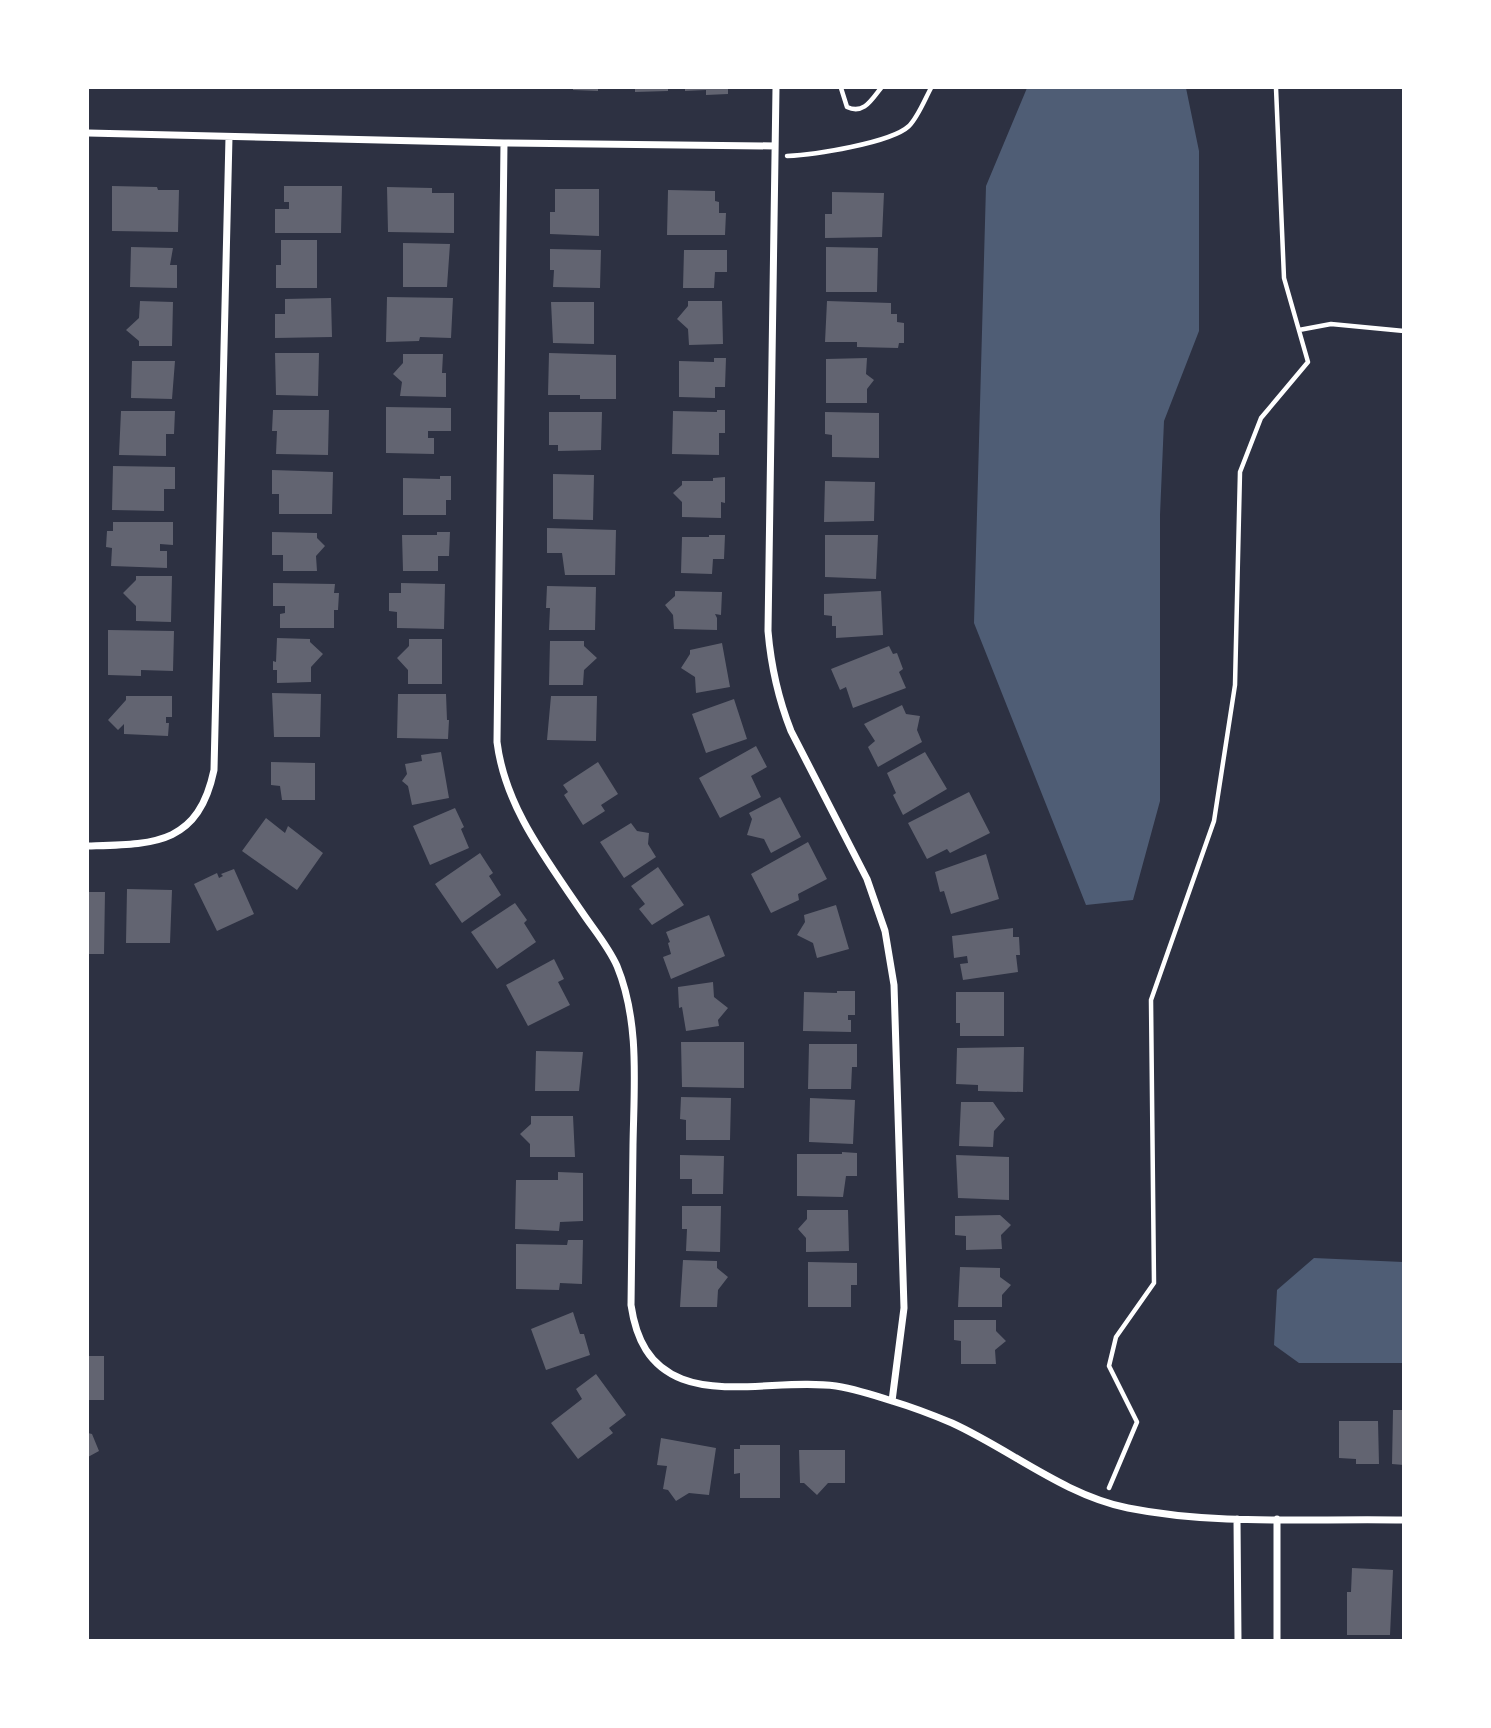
<svg xmlns="http://www.w3.org/2000/svg" width="1491" height="1728" viewBox="0 0 1491 1728" font-family="'Crimson Pro',serif">
  <style>
    .water { fill: #4f5d75 }
    .building { fill: #626471 }
    .lines { fill: none; stroke-linecap: round; stroke-linejoin: round }
    .path { stroke: #fff; stroke-width: 4.5 }
    .minor { stroke: #fff; stroke-width: 7 }
  </style>
  <rect width="100%" height="100%" fill="#2d3142"/>
  <path class="water" d="M 1027,88 L 1186,88 L 1199,151 L 1199,331 L 1164,421 L 1160,515 L 1160,801 L 1133,900 L 1086,905 L 974,623 L 986,186 Z
    M 1314,1258 L 1403,1262 L 1403,1363 L 1299,1363 L 1274,1345 L 1277,1290 Z"/>
  <path class="building" d="M 573,88 L 598,88 L 598,91 L 573,90 Z
    M 635,88 L 668,88 L 668,91 L 635,92 Z
    M 685,88 L 728,88 L 728,94 L 706,95 L 706,90 L 685,91 Z
    M 112,186 L 157,187 L 158,190 L 179,190 L 178,232 L 112,231 Z
    M 284,186 L 342,186 L 341,233 L 275,233 L 275,209 L 289,209 L 289,202 L 284,202 Z
    M 387,187 L 432,188 L 432,193 L 454,193 L 454,233 L 388,232 Z
    M 555,189 L 599,189 L 599,236 L 550,234 L 550,212 L 555,212 Z
    M 668,190 L 715,191 L 715,201 L 719,202 L 719,213 L 726,213 L 725,235 L 667,235 Z
    M 832,192 L 884,193 L 882,237 L 825,238 L 825,214 L 832,214 Z
    M 281,240 L 317,240 L 317,288 L 276,288 L 276,265 L 281,265 Z
    M 403,243 L 450,244 L 447,287 L 403,287 Z
    M 131,247 L 173,248 L 170,265 L 177,265 L 177,288 L 130,287 Z
    M 826,247 L 878,248 L 877,292 L 826,292 Z
    M 550,249 L 601,250 L 600,288 L 553,287 L 554,270 L 550,270 Z
    M 684,250 L 727,250 L 727,272 L 715,272 L 714,288 L 683,288 Z
    M 387,297 L 453,298 L 451,338 L 420,337 L 419,341 L 386,342 Z
    M 331,298 L 332,337 L 275,338 L 275,314 L 285,314 L 285,299 Z
    M 140,301 L 173,302 L 172,346 L 139,346 L 139,341 L 126,330 L 139,318 Z
    M 688,301 L 722,301 L 723,344 L 689,345 L 688,329 L 677,319 L 688,306 Z
    M 827,301 L 891,303 L 891,314 L 897,314 L 897,322 L 904,323 L 904,343 L 899,343 L 898,348 L 857,347 L 857,342 L 825,342 Z
    M 551,302 L 594,302 L 594,344 L 553,343 Z
    M 275,353 L 319,353 L 318,396 L 276,395 Z
    M 549,353 L 616,355 L 616,399 L 580,399 L 580,395 L 548,395 Z
    M 403,354 L 443,354 L 442,373 L 446,373 L 446,397 L 400,396 L 402,382 L 393,374 L 403,363 Z
    M 714,358 L 726,358 L 725,387 L 715,387 L 715,398 L 679,397 L 679,361 L 714,362 Z
    M 867,358 L 866,374 L 874,380 L 867,389 L 867,403 L 826,403 L 826,359 Z
    M 132,361 L 175,361 L 172,399 L 131,398 Z
    M 386,407 L 451,408 L 451,431 L 428,431 L 428,438 L 434,438 L 434,454 L 386,453 Z
    M 273,410 L 329,410 L 328,455 L 276,454 L 277,431 L 272,431 Z
    M 717,410 L 725,410 L 725,433 L 719,433 L 719,455 L 672,454 L 673,411 L 717,412 Z
    M 121,411 L 175,411 L 174,434 L 166,434 L 166,456 L 119,455 Z
    M 549,412 L 602,412 L 601,450 L 558,451 L 558,445 L 549,445 Z
    M 825,412 L 879,413 L 879,458 L 832,457 L 832,435 L 825,434 Z
    M 113,466 L 175,467 L 175,489 L 164,489 L 164,511 L 112,510 Z
    M 272,470 L 333,472 L 332,514 L 279,514 L 279,494 L 272,494 Z
    M 553,474 L 594,475 L 593,520 L 553,519 Z
    M 440,476 L 451,476 L 451,500 L 446,500 L 446,515 L 403,515 L 403,478 L 440,479 Z
    M 725,477 L 725,503 L 721,502 L 721,518 L 682,517 L 682,502 L 673,493 L 682,485 L 682,481 L 713,481 L 713,478 Z
    M 825,481 L 875,482 L 874,521 L 824,522 Z
    M 113,522 L 173,522 L 173,545 L 160,544 L 160,551 L 167,551 L 167,568 L 111,566 L 112,548 L 106,547 L 107,531 L 113,531 Z
    M 547,528 L 616,530 L 615,575 L 565,575 L 562,553 L 547,553 Z
    M 272,532 L 317,533 L 317,538 L 325,546 L 316,556 L 317,571 L 283,571 L 283,555 L 272,555 Z
    M 437,532 L 450,532 L 449,556 L 438,556 L 438,571 L 403,571 L 402,535 L 437,535 Z
    M 709,535 L 725,535 L 724,559 L 713,559 L 712,574 L 681,573 L 682,537 L 709,537 Z
    M 825,535 L 878,535 L 876,579 L 825,577 Z
    M 136,576 L 172,576 L 171,622 L 136,621 L 136,606 L 123,593 L 136,580 Z
    M 273,583 L 335,584 L 334,593 L 339,593 L 338,610 L 334,610 L 334,628 L 280,628 L 280,614 L 285,613 L 285,606 L 273,606 Z
    M 401,583 L 445,584 L 444,629 L 397,628 L 397,612 L 389,611 L 389,593 L 401,593 Z
    M 547,586 L 596,587 L 595,630 L 549,630 L 550,608 L 546,608 Z
    M 675,591 L 722,592 L 721,615 L 715,614 L 717,618 L 717,630 L 674,629 L 673,615 L 665,605 L 675,596 Z
    M 881,591 L 883,635 L 836,638 L 836,626 L 832,626 L 832,616 L 824,615 L 824,594 Z
    M 108,630 L 174,631 L 173,671 L 141,670 L 141,676 L 108,675 Z
    M 277,638 L 310,639 L 310,642 L 323,654 L 311,667 L 311,682 L 277,683 L 277,670 L 273,670 L 273,661 L 276,662 Z
    M 409,639 L 442,639 L 442,684 L 408,684 L 408,670 L 397,658 L 409,646 Z
    M 550,641 L 584,641 L 584,646 L 597,658 L 584,670 L 583,685 L 549,685 Z
    M 722,643 L 730,687 L 696,693 L 695,677 L 681,668 L 690,654 L 690,650 Z
    M 889,646 L 893,654 L 897,653 L 903,669 L 899,672 L 906,688 L 853,708 L 846,687 L 840,690 L 831,669 Z
    M 272,693 L 321,694 L 320,737 L 274,737 Z
    M 398,694 L 446,694 L 447,720 L 449,720 L 448,739 L 397,738 Z
    M 126,696 L 172,696 L 172,717 L 166,717 L 166,723 L 169,723 L 168,736 L 124,734 L 124,724 L 118,730 L 108,720 L 126,700 Z
    M 551,696 L 597,696 L 596,741 L 547,740 Z
    M 734,699 L 747,739 L 706,753 L 692,714 Z
    M 902,705 L 906,714 L 920,716 L 917,730 L 922,742 L 878,767 L 868,747 L 875,741 L 864,724 Z
    M 756,746 L 767,767 L 751,776 L 761,797 L 720,818 L 699,778 Z
    M 441,752 L 449,798 L 412,805 L 408,786 L 402,781 L 407,774 L 405,764 L 422,761 L 421,755 Z
    M 925,752 L 947,789 L 903,815 L 893,795 L 896,793 L 887,773 Z
    M 271,762 L 315,763 L 315,800 L 282,800 L 280,786 L 271,785 Z
    M 598,762 L 618,794 L 601,805 L 605,811 L 583,825 L 564,795 L 568,792 L 563,785 Z
    M 969,792 L 990,833 L 950,853 L 947,849 L 927,859 L 908,823 Z
    M 780,797 L 801,837 L 771,853 L 764,839 L 747,835 L 752,819 L 749,813 Z
    M 455,808 L 464,827 L 461,829 L 469,848 L 430,865 L 413,826 Z
    M 266,818 L 285,833 L 288,826 L 323,853 L 297,890 L 242,851 Z
    M 631,823 L 637,831 L 649,833 L 648,844 L 656,857 L 624,878 L 600,842 Z
    M 808,842 L 827,879 L 798,894 L 799,900 L 771,913 L 751,874 Z
    M 480,853 L 493,873 L 489,876 L 501,895 L 462,923 L 435,884 Z
    M 986,854 L 999,899 L 951,914 L 944,891 L 940,892 L 935,872 Z
    M 658,867 L 684,905 L 652,925 L 639,909 L 645,904 L 631,886 Z
    M 234,869 L 254,914 L 217,931 L 194,884 L 217,873 L 219,878 L 223,876 L 221,874 Z
    M 127,889 L 172,890 L 170,943 L 126,943 Z
    M 88,892 L 105,892 L 104,954 L 88,954 Z
    M 515,903 L 527,920 L 524,923 L 536,942 L 497,969 L 471,932 Z
    M 836,905 L 849,949 L 817,958 L 813,943 L 797,935 L 805,922 L 804,915 Z
    M 709,915 L 725,956 L 671,979 L 663,957 L 671,954 L 668,943 L 670,942 L 666,932 Z
    M 1013,928 L 1013,937 L 1019,937 L 1020,955 L 1016,955 L 1018,972 L 963,980 L 960,964 L 968,963 L 967,956 L 954,958 L 952,936 Z
    M 554,959 L 564,979 L 558,982 L 570,1005 L 528,1026 L 506,985 Z
    M 713,982 L 714,997 L 728,1008 L 718,1020 L 719,1026 L 686,1031 L 682,1007 L 679,1008 L 678,987 Z
    M 837,991 L 855,991 L 855,1015 L 848,1015 L 848,1020 L 851,1020 L 851,1032 L 803,1031 L 804,992 L 837,993 Z
    M 956,992 L 1004,992 L 1004,1036 L 960,1036 L 960,1023 L 956,1023 Z
    M 681,1042 L 744,1042 L 744,1088 L 682,1087 Z
    M 809,1044 L 857,1044 L 857,1067 L 852,1067 L 851,1089 L 808,1089 Z
    M 1024,1047 L 1023,1092 L 978,1091 L 978,1085 L 956,1084 L 957,1048 Z
    M 536,1051 L 583,1052 L 579,1091 L 535,1091 Z
    M 681,1097 L 731,1098 L 730,1140 L 686,1140 L 686,1120 L 680,1119 Z
    M 810,1098 L 855,1100 L 853,1144 L 809,1142 Z
    M 961,1102 L 993,1102 L 1005,1119 L 994,1131 L 993,1147 L 959,1146 Z
    M 531,1116 L 573,1116 L 575,1157 L 530,1157 L 530,1144 L 520,1134 L 531,1124 Z
    M 842,1152 L 857,1153 L 857,1176 L 846,1176 L 843,1197 L 797,1196 L 797,1154 L 842,1154 Z
    M 680,1155 L 724,1156 L 723,1194 L 692,1194 L 692,1179 L 680,1179 Z
    M 956,1155 L 1009,1157 L 1009,1200 L 958,1198 Z
    M 558,1172 L 583,1173 L 583,1221 L 560,1222 L 559,1231 L 515,1229 L 516,1180 L 558,1180 Z
    M 682,1206 L 721,1206 L 720,1252 L 686,1251 L 687,1229 L 682,1229 Z
    M 807,1210 L 848,1210 L 849,1251 L 806,1252 L 806,1238 L 798,1229 L 807,1219 Z
    M 1000,1215 L 1011,1225 L 1001,1235 L 1002,1249 L 966,1250 L 966,1236 L 955,1235 L 955,1216 Z
    M 568,1240 L 583,1240 L 582,1284 L 560,1283 L 559,1290 L 516,1289 L 516,1244 L 567,1245 Z
    M 683,1260 L 717,1261 L 717,1268 L 728,1277 L 718,1290 L 717,1307 L 680,1307 Z
    M 808,1262 L 857,1263 L 857,1285 L 851,1285 L 851,1307 L 808,1307 Z
    M 960,1267 L 1000,1268 L 1000,1277 L 1011,1285 L 1002,1295 L 1002,1307 L 958,1307 Z
    M 573,1312 L 580,1334 L 584,1334 L 590,1355 L 546,1370 L 531,1329 Z
    M 954,1320 L 996,1320 L 996,1331 L 1006,1341 L 995,1350 L 996,1364 L 961,1364 L 961,1341 L 954,1340 Z
    M 88,1356 L 104,1356 L 104,1400 L 88,1400 Z
    M 596,1374 L 626,1415 L 609,1428 L 613,1433 L 578,1459 L 551,1423 L 582,1399 L 576,1389 Z
    M 1393,1410 L 1404,1410 L 1404,1465 L 1392,1464 Z
    M 1339,1421 L 1378,1421 L 1379,1464 L 1356,1464 L 1356,1459 L 1339,1458 Z
    M 88,1433 L 92,1434 L 99,1451 L 88,1457 Z
    M 661,1438 L 716,1448 L 709,1495 L 689,1493 L 676,1501 L 668,1490 L 663,1489 L 667,1466 L 657,1465 Z
    M 740,1445 L 780,1445 L 780,1498 L 740,1498 L 740,1473 L 734,1474 L 734,1449 L 740,1449 Z
    M 799,1450 L 845,1450 L 845,1483 L 828,1483 L 817,1495 L 804,1483 L 800,1483 Z
    M 1352,1568 L 1393,1570 L 1390,1635 L 1347,1635 L 1347,1592 L 1351,1592 Z"/>
  <g class="lines">
    <path class="path" d="M 841,88 L 847,107 C 864,115 872,99 881,88
      M 787,156 C 813,155 891,143 909,126 C 918,117 925,99 931,88
      M 1299,330 L 1331,324 L 1404,331
      M 1109,1488 L 1137,1422 L 1109,1366 L 1116,1337 L 1154,1283 L 1151,1000 L 1214,821 L 1235,685 L 1240,472 L 1261,418 L 1308,362 L 1284,278 L 1276,88"/>
    <path class="minor" d="M 776,88 L 768,631 C 771,666 778,698 791,731 L 867,879 L 885,931 L 894,985 L 904,1308 L 892,1401
      M 88,133 L 504,143 L 775,146
      M 504,143 L 497,742 C 505,807 547,860 582,912 C 594,930 608,946 617,966 C 640,1022 634,1085 633,1145 C 632,1199 632,1252 631,1305 C 636,1339 649,1366 682,1379 C 726,1396 789,1379 836,1386 C 854,1389 874,1395 892,1401 C 912,1407 933,1415 952,1423 C 1011,1450 1064,1495 1128,1508 C 1218,1526 1313,1518 1404,1520
      M 88,846 C 153,844 198,846 214,770 L 229,137
      M 1237,1519 L 1238,1640
      M 1277,1519 L 1277,1640"/>
  </g>
  <rect width="1491" height="1728" fill="none" stroke="#ffffff" stroke-width="178"/>
</svg>
